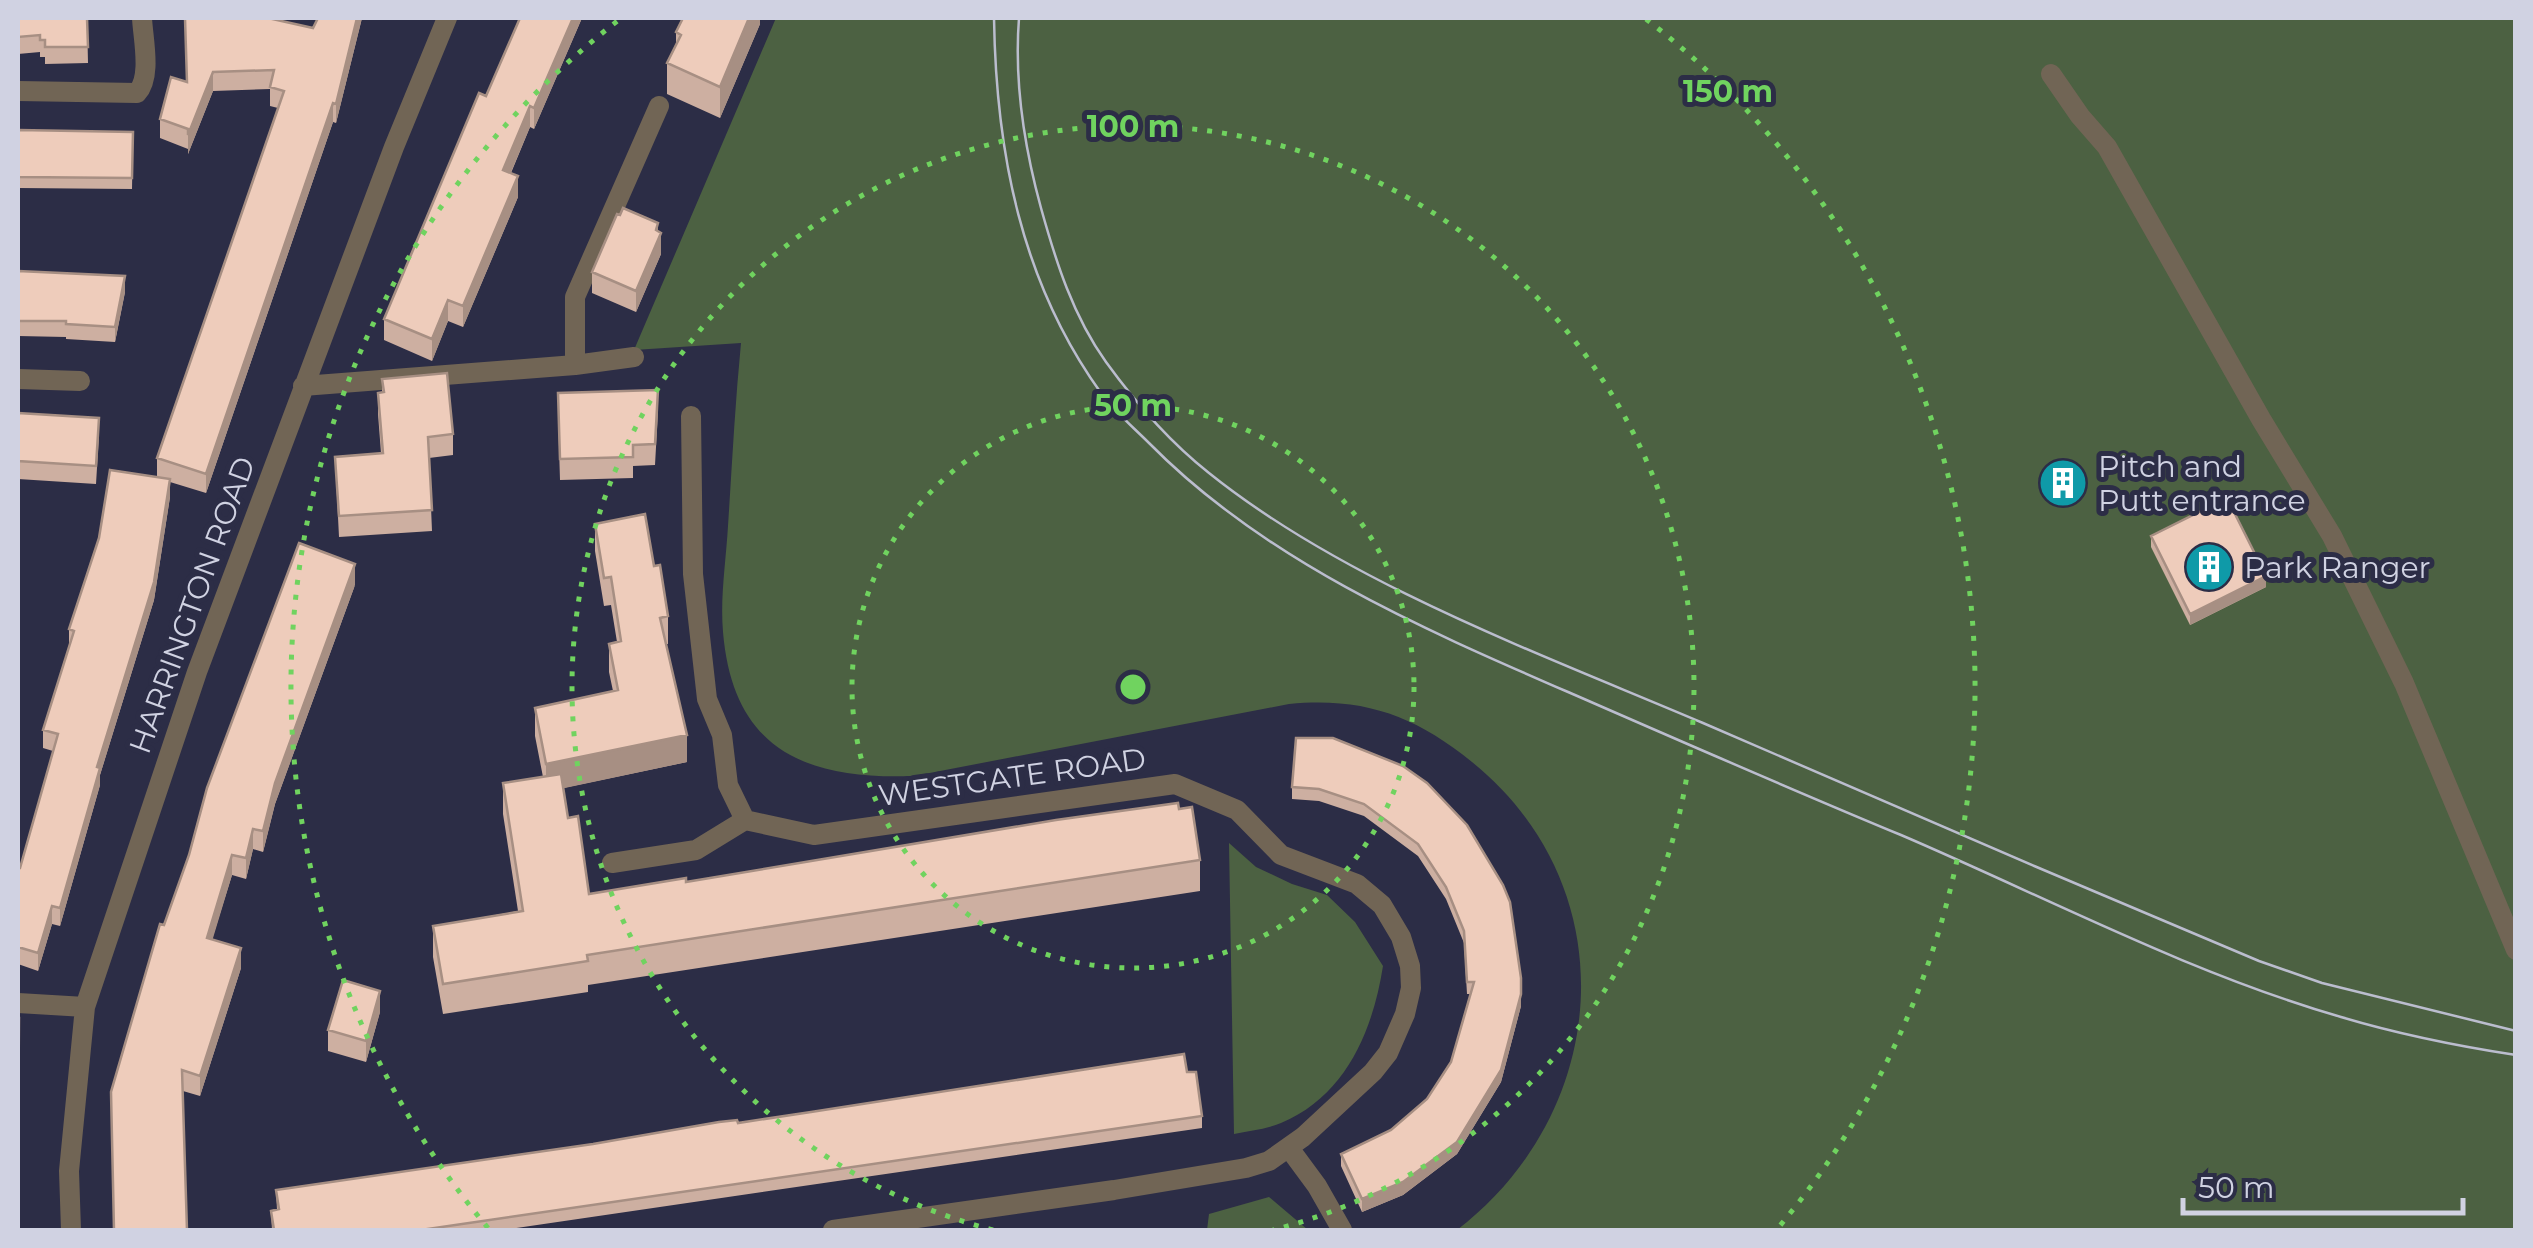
<svg xmlns="http://www.w3.org/2000/svg" width="2533" height="1248" viewBox="0 0 2533 1248" font-family="Montserrat,sans-serif">
  <style>
    .green { fill: #4c6142 }
    .lines { fill: none; stroke-linecap: round; stroke-linejoin: round }
    .service { stroke: #716555; stroke-width: 20 }
    .minor { stroke: #716555; stroke-width: 20 }
    .tram { stroke: #bbbdce; stroke-width: 2.5 }
    .wall { fill: #cdafa1 }
    .shaded-wall { fill: #a78f83 }
    .building { fill: #ecb; stroke: #a78f83; stroke-width: 2.5 }
    .ring { fill: none; stroke: #70d35f; stroke-width: 5; stroke-dasharray: 5 10 }
    .labels { text-anchor: middle; dominant-baseline: central; stroke-width: 10; stroke-linejoin: round; paint-order: stroke }
    .poi-label { font-size: 30px; fill: #d0d2e2; stroke: #2c2d46; text-anchor: start }
    .street-label { font-size: 30px; fill: #d0d2e2; stroke: #2c2d46 }
    .centre { fill: #70d35f; stroke: #2c2d46; stroke-width: 5 }
    .ring-label { font-size: 30px; text-anchor: middle; font-weight: bold; fill: #70d35f; stroke: #2c2d46; stroke-width: 10; stroke-linejoin: round; paint-order: stroke }
  </style>
  <rect width="100%" height="100%" fill="#2c2d46"/>
  <path class="green" d="M 776,18 L 2515,18 L 2515,1230 L 1457,1230 C 1611,1112 1628,888 1472,762 C 1414,715 1363,697 1289,704 L 914,776 C 807,780 733,751 723,632 C 720,597 726,561 728,526 C 732,465 735,404 741,343 L 634,350 Z
    M 1229,843 L 1256,867 L 1292,884 L 1327,895 L 1355,922 L 1383,966 C 1373,1030 1346,1096 1281,1123 C 1267,1129 1249,1131 1234,1134 Z
    M 1269,1197 L 1308,1230 L 1207,1230 L 1209,1214 Z"/>
  <g class="lines">
    <path class="service" d="M 2051,74 L 2080,116 L 2107,147 L 2261,419 L 2332,536 L 2404,683 L 2516,950"/>
    <path class="minor" d="M 18,91 L 137,93 C 152,77 143,39 142,18
      M 575,365 L 634,357
      M 18,379 L 80,381
      M 303,386 L 575,365 L 575,297 L 659,106
      M 691,416 L 693,574 L 707,699 L 722,735 L 728,785 L 745,820 L 814,835 L 1175,784 L 1237,810 L 1281,855 L 1357,884 L 1382,905 L 1401,937 L 1410,966 L 1411,988 L 1405,1014 L 1388,1053 L 1373,1072 L 1303,1137 L 1269,1161 L 1246,1168 L 1114,1190 L 833,1230
      M 612,863 L 696,850 L 745,820
      M 18,1003 L 85,1007
      M 1289,1148 L 1317,1186 L 1342,1230
      M 71,1230 L 69,1171 L 85,1007 L 197,672 L 394,147 L 447,18"/>
    <path class="tram" d="M 994,18 C 996,152 1021,282 1101,393 C 1114,411 1133,427 1149,443 C 1270,566 1435,634 1591,702 C 1694,747 1797,792 1901,835 C 2046,897 2189,973 2341,1017 C 2398,1034 2457,1046 2516,1055
      M 1019,18 C 1014,82 1024,146 1041,208 C 1056,262 1073,316 1106,362 C 1135,402 1171,443 1209,473 C 1346,583 1541,654 1703,723 C 1888,804 2073,883 2259,961 L 2322,983 L 2516,1031"/>
  </g>
  <path class="wall" d="M 18,18 L 87,18 L 88,63 L 45,64 L 45,57 L 40,57 L 40,52 L 18,54 Z
    M 318,18 L 362,18 L 336,123 L 333,122 L 206,493 L 170,482 L 170,497 L 154,600 L 100,775 L 100,785 L 60,926 L 52,924 L 38,971 L 18,964 L 18,868 L 20,868 L 53,751 L 43,748 L 43,730 L 69,647 L 69,629 L 157,478 L 157,458 L 278,108 L 270,106 L 270,89 L 213,91 L 188,154 L 188,149 L 160,138 L 160,119 L 186,82 L 313,28 Z
    M 582,18 L 534,129 L 530,127 L 511,173 L 518,197 L 463,327 L 448,321 L 432,361 L 384,340 L 384,319 L 486,96 Z
    M 760,18 L 760,24 L 720,118 L 667,94 L 667,63 L 676,45 L 676,32 Z
    M 18,130 L 133,132 L 132,189 L 18,188 Z
    M 658,232 L 661,254 L 636,312 L 592,293 L 592,272 Z
    M 18,271 L 125,292 L 115,342 L 66,339 L 66,337 L 18,336 Z
    M 382,379 L 453,434 L 453,455 L 429,458 L 432,531 L 339,537 L 335,457 L 381,453 L 378,414 L 378,393 L 382,392 Z
    M 658,411 L 655,465 L 633,466 L 633,478 L 560,480 L 558,414 Z
    M 18,413 L 99,435 L 96,484 L 18,479 Z
    M 595,524 L 654,566 L 668,616 L 668,644 L 666,644 L 687,762 L 563,788 L 568,818 L 589,894 L 686,882 L 1179,809 L 1200,860 L 1200,891 L 588,985 L 588,992 L 443,1014 L 433,957 L 433,926 L 518,911 L 503,814 L 503,783 L 543,777 L 535,736 L 535,708 L 613,691 L 609,672 L 609,644 L 617,642 L 611,605 L 604,606 L 595,551 Z
    M 2151,536 L 2266,587 L 2190,625 L 2151,547 Z
    M 355,585 L 275,804 L 263,852 L 253,849 L 246,879 L 232,875 L 212,939 L 241,968 L 200,1096 L 183,1091 L 164,925 Z
    M 1403,766 L 1521,1006 L 1501,1082 L 1457,1154 L 1403,1195 L 1362,1212 L 1341,1166 L 1341,1154 L 1391,1130 L 1427,1099 L 1451,1062 L 1470,994 L 1467,994 L 1464,943 L 1446,899 L 1418,856 L 1364,816 L 1319,801 L 1292,799 L 1292,787 Z
    M 380,1012 L 366,1062 L 328,1051 L 328,1030 Z
    M 1187,1072 L 1202,1116 L 1202,1128 L 502,1230 L 272,1230 L 271,1211 L 277,1210 L 276,1190 L 738,1123 Z"/>
  <path class="shaded-wall" d="M 357,18 L 362,18 L 336,123 L 336,104 Z
    M 573,18 L 582,18 L 534,129 L 534,108 Z
    M 749,18 L 760,18 L 760,24 L 720,118 L 720,87 Z
    M 213,72 L 213,91 L 188,154 L 188,135 Z
    M 333,103 L 333,122 L 206,493 L 206,474 Z
    M 530,106 L 530,127 L 503,191 L 503,170 Z
    M 518,176 L 518,197 L 463,327 L 463,306 Z
    M 658,223 L 658,238 L 661,233 L 661,254 L 636,312 L 636,291 Z
    M 125,276 L 125,292 L 115,342 L 115,327 Z
    M 448,300 L 448,321 L 432,361 L 432,339 Z
    M 170,479 L 170,497 L 154,600 L 100,775 L 100,785 L 60,926 L 60,908 Z
    M 355,564 L 355,585 L 275,804 L 263,852 L 263,831 L 275,783 Z
    M 2266,576 L 2266,587 L 2190,625 L 2190,614 Z
    M 687,735 L 687,762 L 546,792 L 546,764 Z
    M 253,829 L 253,849 L 246,879 L 246,858 Z
    M 232,855 L 232,875 L 207,958 L 207,938 Z
    M 52,906 L 52,924 L 38,971 L 38,953 Z
    M 241,948 L 241,968 L 200,1096 L 200,1076 Z
    M 1521,978 L 1521,1006 L 1501,1082 L 1457,1154 L 1403,1195 L 1362,1212 L 1362,1199 Z
    M 380,991 L 380,1012 L 366,1062 L 366,1041 Z"/>
  <path class="building" d="M 18,18 L 87,18 L 88,47 L 45,47 L 45,40 L 40,40 L 40,35 L 18,37 Z
    M 185,18 L 268,18 L 313,28 L 318,18 L 357,18 L 336,104 L 333,103 L 206,474 L 157,458 L 284,91 L 270,87 L 274,70 L 213,72 L 188,135 L 188,129 L 160,119 L 171,77 L 187,82 Z
    M 520,18 L 573,18 L 534,108 L 530,106 L 503,170 L 518,176 L 463,306 L 448,300 L 432,339 L 384,319 L 479,93 L 486,96 Z
    M 683,18 L 749,18 L 720,87 L 667,63 L 681,35 L 676,32 Z
    M 18,130 L 133,132 L 132,178 L 18,177 Z
    M 623,208 L 658,223 L 656,230 L 661,233 L 636,291 L 592,272 L 617,214 L 620,215 Z
    M 18,271 L 125,276 L 115,327 L 66,324 L 66,321 L 18,321 Z
    M 447,373 L 453,434 L 428,437 L 432,510 L 339,516 L 335,457 L 383,453 L 378,393 L 384,392 L 382,379 Z
    M 658,390 L 655,444 L 633,445 L 633,457 L 560,459 L 558,393 Z
    M 18,413 L 99,418 L 96,466 L 18,461 Z
    M 110,470 L 170,479 L 154,582 L 97,767 L 100,768 L 60,908 L 52,906 L 38,953 L 18,947 L 18,868 L 20,868 L 58,734 L 43,730 L 74,631 L 69,629 L 99,538 Z
    M 2227,498 L 2266,576 L 2190,614 L 2151,536 Z
    M 645,514 L 654,566 L 660,565 L 668,616 L 660,618 L 687,735 L 546,764 L 535,708 L 618,690 L 609,644 L 621,641 L 611,577 L 604,578 L 595,524 Z
    M 299,543 L 355,564 L 275,783 L 263,831 L 253,829 L 246,858 L 232,855 L 207,938 L 241,948 L 200,1076 L 182,1070 L 187,1230 L 114,1230 L 111,1092 L 160,924 L 164,925 L 189,855 L 207,788 Z
    M 1296,738 L 1333,738 L 1403,766 L 1427,783 L 1467,825 L 1503,885 L 1510,902 L 1521,978 L 1521,994 L 1501,1070 L 1457,1142 L 1403,1182 L 1362,1199 L 1341,1154 L 1391,1130 L 1427,1099 L 1451,1062 L 1474,982 L 1467,982 L 1464,931 L 1446,887 L 1418,844 L 1364,804 L 1319,789 L 1292,787 Z
    M 561,774 L 568,818 L 578,816 L 589,894 L 686,878 L 686,882 L 1056,820 L 1178,803 L 1179,809 L 1192,807 L 1200,860 L 587,955 L 588,961 L 443,984 L 433,926 L 523,911 L 503,783 Z
    M 343,980 L 380,991 L 366,1041 L 328,1030 Z
    M 18,1018 L 19,1018 L 18,1142 Z
    M 1184,1054 L 1187,1072 L 1196,1072 L 1202,1116 L 421,1230 L 274,1230 L 271,1211 L 279,1209 L 276,1190 L 593,1144 L 719,1122 L 737,1120 L 738,1123 L 811,1112 Z"/>
  <g class="ring">
    <circle cx="1133" cy="687" r="281"/>
    <path d="M993 1230A561 561 0 1 1 1273 1230"/>
    <path d="M488 1228A842 842 0 0 1 620 19M1646 19A842 842 0 0 1 1778 1228"/>
  </g>
  <defs>
    <g id="building-disc" transform="scale(2.5)"><circle r="9.5" fill="#0f9aa8" stroke="#2c2d46"/><path d="M-4-6H4V6H1V3H-1V6H-4ZM-2.5-4.3h1.7v1.8h-1.7ZM.8-4.3h1.7v1.8H.8ZM-2.5-1h1.7V.8h-1.7ZM.8-1h1.7V.8H.8Z" fill="#fff"/></g>
  </defs>
  <g fill-rule="evenodd">
    <use href="#building-disc" x="2063" y="483"/>
    <use href="#building-disc" x="2209" y="567"/>
  </g>
  <g class="labels">
    <g class="poi-label">
      <text x="2098" y="466">Pitch and<tspan x="2098" dy="34">Putt entrance</tspan></text>
      <text x="2244" y="567">Park Ranger</text>
    </g>
    <g class="street-label">
      <text transform="translate(192 605) rotate(-70)">HARRINGTON ROAD</text>
      <text transform="translate(1012 777) rotate(-8)">WESTGATE ROAD</text>
    </g>
  </g>
  <circle cx="1133" cy="687" r="15" class="centre"/>
  <g class="ring-label">
    <text x="1728" y="102">150 m</text>
    <text x="1133" y="137">100 m</text>
    <text x="1133" y="416">50 m</text>
  </g>
  <rect width="2533" height="1248" fill="none" stroke="#d0d2e2" stroke-width="40"/>
  <path d="M2183 1198v15h280v-15" fill="none" stroke="#d0d2e2" stroke-width="5"/>
  <text x="2198" y="1198" font-size="30" fill="#d0d2e2" stroke="#2c2d46" stroke-width="8" paint-order="stroke">50 m</text>
</svg>
